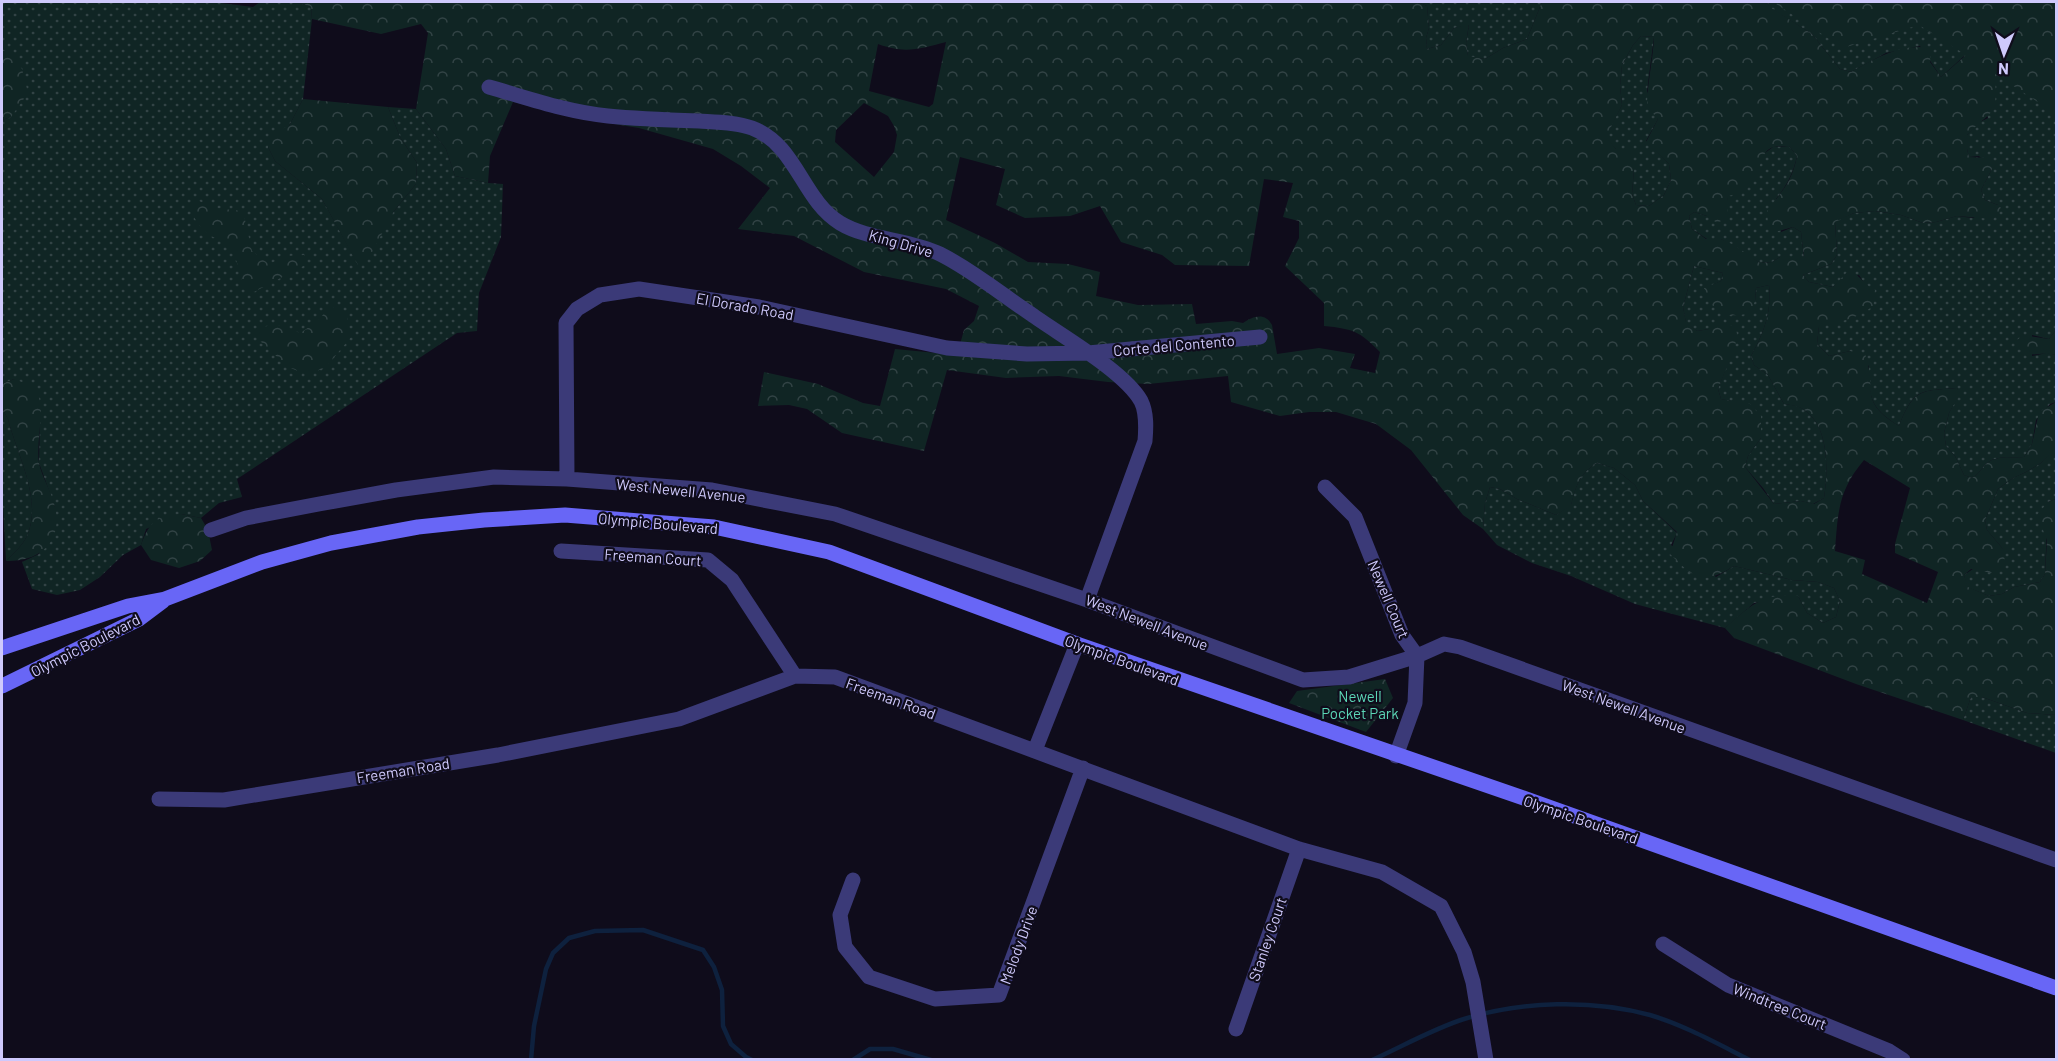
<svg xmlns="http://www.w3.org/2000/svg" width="2058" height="1061" viewBox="0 0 2058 1061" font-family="Barlow,sans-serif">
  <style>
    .grass { fill: url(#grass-dots) }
    .forest { fill: url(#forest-crowns); fill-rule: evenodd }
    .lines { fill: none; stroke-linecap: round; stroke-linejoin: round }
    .stream { stroke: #0e213e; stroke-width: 4.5 }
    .minor { stroke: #3b3a78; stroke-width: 15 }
    .secondary { stroke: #6866f6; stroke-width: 15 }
    .labels { text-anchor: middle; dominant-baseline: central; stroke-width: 4.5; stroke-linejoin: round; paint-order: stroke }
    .street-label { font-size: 15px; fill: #cfc9fc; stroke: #0f0c1b }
    .park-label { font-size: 15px; fill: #5bd6b6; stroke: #0f0c1b }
  </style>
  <defs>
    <pattern id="grass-dots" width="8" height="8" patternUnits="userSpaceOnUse" patternTransform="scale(1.5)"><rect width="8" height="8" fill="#102524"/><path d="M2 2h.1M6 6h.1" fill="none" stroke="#324345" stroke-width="1.8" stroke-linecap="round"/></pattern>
    <pattern id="forest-crowns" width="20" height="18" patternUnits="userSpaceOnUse" patternTransform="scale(1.5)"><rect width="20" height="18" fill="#102524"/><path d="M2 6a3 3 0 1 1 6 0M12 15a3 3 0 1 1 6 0" fill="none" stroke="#324345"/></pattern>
  </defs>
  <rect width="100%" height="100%" fill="#0f0c1b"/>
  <path class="grass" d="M 2,2 L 221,2 L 221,3 L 253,7 L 260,2 L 297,2 L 311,7 L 312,19 L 303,99 L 289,126 L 268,147 L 275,161 L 322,199 L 358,264 L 394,211 L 416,184 L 417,163 L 400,137 L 388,107 L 416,109 L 446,149 L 455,176 L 488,183 L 503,184 L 501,237 L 479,293 L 477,331 L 457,333 L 237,479 L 242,497 L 219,503 L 201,518 L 181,514 L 146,529 L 141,545 L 123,555 L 100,577 L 80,590 L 57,595 L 32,589 L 22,562 L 39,554 L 55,507 L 39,463 L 40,417 L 14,379 L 2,384 L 2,120 L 11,117 L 9,51 L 2,51 Z
    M 1418,2 L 1542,2 L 1527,39 L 1503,48 L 1485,59 L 1468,57 L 1466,43 L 1469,25 L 1454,28 L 1441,45 L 1427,49 L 1426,38 L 1429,28 L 1427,6 Z
    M 1767,2 L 2016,2 L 2056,35 L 2056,330 L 2049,339 L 2032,335 L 2032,356 L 2047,353 L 2056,355 L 2056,402 L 2050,404 L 2036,420 L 2032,444 L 2024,457 C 2012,458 1995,455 1986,464 C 1980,470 1979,474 1972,478 L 1964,475 L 1955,456 L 1946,446 L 1944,433 L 1949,413 L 1959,394 L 1957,388 C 1918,391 1914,389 1899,426 C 1870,408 1869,398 1869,366 L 1850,351 L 1829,356 L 1817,344 L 1819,326 L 1866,286 L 1859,275 L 1842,279 L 1833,287 L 1809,282 L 1803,275 L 1831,264 L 1837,255 L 1835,221 L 1854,213 L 1875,211 L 1901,215 L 1923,223 L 1936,222 L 1957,216 L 1973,218 L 1998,205 L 1985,200 L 1981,190 L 1992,169 L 1979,156 L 1969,157 L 1967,149 L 1967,135 L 1978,123 L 1988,118 L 1964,56 L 1941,77 L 1920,46 L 1886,53 L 1851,72 L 1840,69 L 1812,34 L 1769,7 Z
    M 1641,36 L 1654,37 L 1647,91 L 1658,119 L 1646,141 L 1669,164 L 1671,180 L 1664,195 L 1649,206 L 1636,205 L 1632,194 L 1634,169 L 1605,137 L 1622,105 L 1620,86 L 1622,65 L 1633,45 Z
    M 1789,146 L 1797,156 C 1793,174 1787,185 1776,199 L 1781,232 L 1793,227 L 1801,232 L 1804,258 L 1780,257 L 1772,262 L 1760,263 L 1721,239 L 1707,239 L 1692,229 L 1689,216 L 1694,212 L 1707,216 L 1726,208 L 1728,196 L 1765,153 L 1773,147 Z
    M 1694,266 L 1723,273 L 1721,281 L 1704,289 L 1755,301 L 1756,288 L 1769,285 C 1772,311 1764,333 1751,356 L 1754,365 L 1768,375 L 1784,404 C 1790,405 1798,405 1803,409 C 1830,426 1828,471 1824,498 L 1813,504 L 1801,501 L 1774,504 L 1763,488 L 1745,467 L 1748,456 L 1761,438 L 1731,401 L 1721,399 L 1718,389 L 1729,360 L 1709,329 L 1697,331 L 1686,323 L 1683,307 Z
    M 2,408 L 8,419 C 17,455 43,500 27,536 C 22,546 13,554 6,561 L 2,488 Z
    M 2053,451 L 2056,455 L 2056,499 L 2048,502 L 2045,574 L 2040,582 L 2014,587 L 2002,594 L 1989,596 L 1967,587 L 1964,575 L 2003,549 L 1987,530 L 1985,520 L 1998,489 L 2013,478 L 2026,472 L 2041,463 Z
    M 1597,463 L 1614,468 L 1635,485 L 1643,501 L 1677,533 L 1671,545 L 1716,577 L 1734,566 L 1792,580 L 1818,582 L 1834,588 L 1840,601 L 1836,617 L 1823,623 L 1807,613 L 1798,596 L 1754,603 L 1725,628 L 1635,604 L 1571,576 L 1532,563 L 1497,545 L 1483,529 L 1485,503 L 1490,487 L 1500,489 L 1517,499 L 1556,515 L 1571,505 C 1576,486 1579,474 1597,463 Z
    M 1971,697 L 1982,697 L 2027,713 L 2056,715 L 2056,753 L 1963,720 Z"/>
  <path class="forest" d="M 297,2 L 1418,2 L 1427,6 L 1429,28 L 1426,38 L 1427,49 L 1441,45 L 1454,28 L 1469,24 L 1466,43 L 1468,56 L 1485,59 L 1503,48 L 1527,39 L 1542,2 L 1766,2 L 1770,7 L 1812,34 L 1840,69 L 1851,72 C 1876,58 1901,43 1931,48 L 1930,62 L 1941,77 L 1966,55 L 1919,25 L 1843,48 L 1773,2 L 2056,2 L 2056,114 L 1995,74 C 1997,119 1995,106 1967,135 L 1967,149 L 1969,157 L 1990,158 L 1992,169 L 1981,190 L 1985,200 L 1998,205 L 2002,209 L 1993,219 L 1957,216 L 1936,222 L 1923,223 L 1901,215 L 1876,211 L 1854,213 L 1835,222 L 1837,255 L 1831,264 L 1803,275 L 1809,282 L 1833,287 L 1849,270 C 1860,275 1864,285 1875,290 L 1873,306 C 1857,319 1840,322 1819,326 L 1817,344 L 1829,356 L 1850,351 L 1865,354 C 1878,390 1857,400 1899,426 C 1914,389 1919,391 1957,388 L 1960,394 L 1949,413 L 1944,433 L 1946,446 L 1955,456 L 1964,475 L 1972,478 C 1979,474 1980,470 1986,464 C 1995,455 2012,458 2024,457 L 2032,444 L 2039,412 L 2056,402 L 2056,455 L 2053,452 L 2041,463 L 2026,472 L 2013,478 L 1998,489 L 1985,520 L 1987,530 L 2003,549 L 2005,562 L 1997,574 L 1971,569 L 1964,575 L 1968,587 L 1989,596 L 2002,594 L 2014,587 L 2040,582 L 2045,574 L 2047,540 L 2037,515 L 2048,502 L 2056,499 L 2056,715 L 2027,713 L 1982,697 L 1971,697 L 1963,720 L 1856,684 L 1734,638 L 1725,628 C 1749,606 1764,592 1798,596 L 1807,613 L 1823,623 L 1836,617 L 1840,601 L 1834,588 L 1818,582 L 1792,580 L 1734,566 C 1702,586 1695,579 1670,554 L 1677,532 L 1643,501 L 1635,485 L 1614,468 L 1597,463 C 1579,474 1576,486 1571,506 L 1556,515 L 1517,499 L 1500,489 L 1490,487 L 1485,503 L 1483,529 L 1463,515 L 1411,450 L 1376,424 L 1336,412 L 1309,412 L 1280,416 L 1231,402 L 1228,376 L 1148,384 L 1108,382 L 1059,376 L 1006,378 L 947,370 L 924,451 L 842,433 L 807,409 L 789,405 L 758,406 L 764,372 L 818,384 L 863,403 L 880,406 L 895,349 L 957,355 L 964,330 L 974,321 L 979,306 L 946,289 L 864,272 L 794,236 L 738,229 L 770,188 L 741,166 L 713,149 L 639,128 L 583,119 L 513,102 L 490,156 L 488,183 L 455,176 L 446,149 L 416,109 L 428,33 L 421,24 L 381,34 L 312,19 L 311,7 ZM 1641,36 L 1654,37 C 1653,61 1647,83 1647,107 L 1658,119 L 1646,142 L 1669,164 L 1671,180 L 1664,195 L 1649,206 L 1636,205 L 1632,194 L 1634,169 L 1631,151 L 1616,149 L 1606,137 L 1622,105 L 1620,86 L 1622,65 L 1633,45 ZM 946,42 L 933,104 L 929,107 L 869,91 L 878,44 C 905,54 919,49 946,42 ZM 864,103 L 888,116 L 894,126 L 897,135 L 894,152 L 874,177 L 835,142 L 836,130 ZM 1789,146 L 1797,156 C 1792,182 1782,191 1767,211 L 1768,223 L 1775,232 L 1793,227 L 1801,232 L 1804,257 L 1780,257 L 1772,262 L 1760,263 L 1734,245 L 1721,239 L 1706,239 L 1692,229 L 1689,216 L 1694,212 L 1707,216 L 1717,223 L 1727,218 L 1728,196 C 1768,189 1753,152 1774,147 C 1779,146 1784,146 1789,146 ZM 960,157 L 1005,169 L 996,205 L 1025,218 L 1070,216 L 1100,206 L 1121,242 L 1162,255 L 1175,265 L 1249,266 L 1264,179 L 1293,183 L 1283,217 L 1299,221 L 1299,238 L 1285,266 L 1324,303 L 1324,326 C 1354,329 1359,331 1380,352 L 1375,373 L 1350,368 L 1355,354 L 1319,348 L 1277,354 L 1272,325 C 1265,312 1253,316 1243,323 L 1232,321 L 1196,324 L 1192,304 L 1138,305 L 1096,296 L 1100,272 L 1068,264 L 1028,262 L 995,243 L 946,220 ZM 1694,266 L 1723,273 L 1721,281 L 1704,288 C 1712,314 1726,319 1750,313 L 1755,301 L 1756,288 L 1769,285 C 1772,311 1764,333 1751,356 L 1754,365 L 1768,375 L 1784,404 C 1790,405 1798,406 1803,409 C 1830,426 1828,471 1824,498 L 1814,504 L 1801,501 L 1774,504 L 1745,467 L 1748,456 L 1761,438 L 1761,416 L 1750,404 L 1721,399 L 1718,389 L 1735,347 L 1737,333 L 1733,326 L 1719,323 L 1709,329 L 1697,331 L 1686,322 L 1683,307 ZM 1864,460 L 1910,488 L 1895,544 L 1895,553 L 1938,572 L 1927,603 L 1862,574 L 1865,560 L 1835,551 C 1838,512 1838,491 1864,460 Z
    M 2,51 L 9,51 L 22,69 L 28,93 L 11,117 L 2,120 Z
    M 303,99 L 388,107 L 400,137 L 417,163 L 416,184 L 394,211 L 369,258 L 358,265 L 322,199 L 275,161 L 268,147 L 269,134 L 289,126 Z
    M 199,201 L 214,208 L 243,211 L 252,251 L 269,264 L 287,256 L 304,255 L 307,264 L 254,292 L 243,287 C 240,270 237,255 224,243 C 221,239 215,238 211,236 C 201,230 192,216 189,205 Z
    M 330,306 L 346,312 L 351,337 L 326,367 L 308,375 L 288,367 L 259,340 L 259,331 L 270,324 L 283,326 L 300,333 L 317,322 Z
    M 2056,330 L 2056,355 C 2036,350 2029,363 2016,341 L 2023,335 L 2049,339 Z
    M 14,379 C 24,383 36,387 39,398 C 44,415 36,443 39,463 C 42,478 52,492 55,507 C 63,543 39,562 6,561 C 13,554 22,546 27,536 C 43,500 17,455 8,419 L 2,408 L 2,384 Z
    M 181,514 L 201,518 L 208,530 L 212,550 L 200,561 L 179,568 L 151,560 L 141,545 C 149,522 157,516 181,514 Z
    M 1385,679 L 1393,698 L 1366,732 L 1289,703 L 1297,691 Z"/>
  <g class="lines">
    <path class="stream" d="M 531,1060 L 534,1026 L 546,969 L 553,953 L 569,938 L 595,931 L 643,930 L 703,950 L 714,967 L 722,990 L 723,1026 L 731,1044 L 746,1057 L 752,1060
      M 853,1060 L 870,1049 L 893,1049 L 931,1060
      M 1372,1060 C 1401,1047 1435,1028 1464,1019 C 1521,1001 1592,999 1650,1015 C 1684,1025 1718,1044 1750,1060"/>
    <path class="minor" d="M 489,87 C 528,98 567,112 608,116 C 638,119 668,120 699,121 C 716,122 736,122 752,128 C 797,145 802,200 840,223 C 868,240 909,239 940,254 C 972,270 1001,294 1031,314 C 1060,335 1124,371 1141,401 C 1147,413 1146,429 1145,441 L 1087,600
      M 567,479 L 566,323 L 577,309 L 600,295 L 639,289 L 759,307 L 947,348 L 1027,354 L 1088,353 L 1260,337
      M 1325,487 L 1355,517 L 1402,635 L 1417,656 L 1415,703 L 1396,756
      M 211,530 L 246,518 L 319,504 L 396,490 L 494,477 L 567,479 L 712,490 L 835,514 L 1087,600 L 1303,680 L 1349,677 L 1417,656 L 1444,644 L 1460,647 L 2056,860
      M 561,551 L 708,560 L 732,580 L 795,676
      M 1035,750 L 1077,644
      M 159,799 L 224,800 L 498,755 L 679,719 L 795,676 L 835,677 L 1299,849 L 1382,872 L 1441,906 L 1464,952 L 1473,982 L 1486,1060
      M 853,880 L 840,915 L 845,947 L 869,977 L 935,999 L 999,995 L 1083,768
      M 1663,944 L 1728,985 L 1889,1051 L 1903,1060
      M 1236,1029 L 1299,849"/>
    <path class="secondary" d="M 2,648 L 128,606 L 165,599 L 262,562 L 331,543 L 418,527 L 484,520 L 565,515 L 714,527 L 829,552 L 1077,644 L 1532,801 L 2056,988
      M 2,686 L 139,619 L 163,601"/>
  </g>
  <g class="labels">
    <g class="street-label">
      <text transform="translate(901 243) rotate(16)">King Drive</text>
      <text transform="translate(745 306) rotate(10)">El Dorado Road</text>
      <text transform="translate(1174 345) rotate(-5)">Corte del Contento</text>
      <text transform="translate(681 490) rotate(6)">West Newell Avenue</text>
      <text transform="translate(658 523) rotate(5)">Olympic Boulevard</text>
      <text transform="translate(653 557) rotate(4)">Freeman Court</text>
      <text transform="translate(1389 599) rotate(67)">Newell Court</text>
      <text transform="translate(1147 622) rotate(21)">West Newell Avenue</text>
      <text transform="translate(85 645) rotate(-27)">Olympic Boulevard</text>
      <text transform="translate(1122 660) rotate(20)">Olympic Boulevard</text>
      <text transform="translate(891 698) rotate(20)">Freeman Road</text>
      <text transform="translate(1624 706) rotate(20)">West Newell Avenue</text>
      <text transform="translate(403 770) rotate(-9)">Freeman Road</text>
      <text transform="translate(1581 819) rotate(19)">Olympic Boulevard</text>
      <text transform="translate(1267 939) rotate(-71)">Stanley Court</text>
      <text transform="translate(1018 945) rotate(-70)">Melody Drive</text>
      <text transform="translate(1780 1006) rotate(22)">Windtree Court</text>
    </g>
    <g class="park-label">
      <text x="1360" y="696">Newell<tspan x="1360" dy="17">Pocket Park</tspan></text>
    </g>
  </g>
  <rect width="2058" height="1061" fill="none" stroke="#cfc9fc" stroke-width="6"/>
  <g transform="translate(2004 54) rotate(182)" stroke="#0f0c1b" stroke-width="4.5" paint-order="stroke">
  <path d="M0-4.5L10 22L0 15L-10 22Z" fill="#cfc9fc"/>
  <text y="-9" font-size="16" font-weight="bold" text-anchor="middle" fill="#cfc9fc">N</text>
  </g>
</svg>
